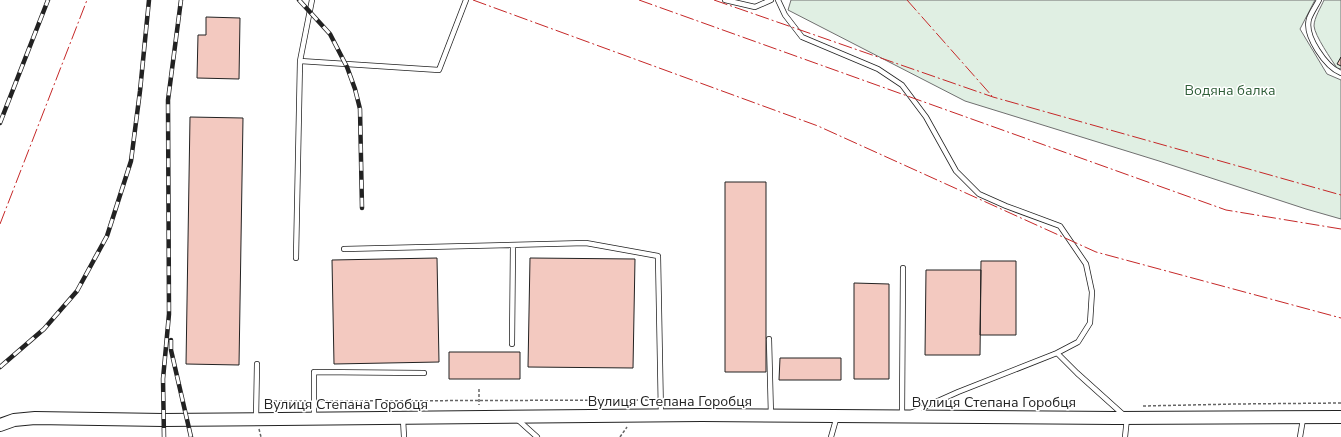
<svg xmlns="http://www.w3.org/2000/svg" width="1341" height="437" viewBox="0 0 1341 437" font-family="'Nunito Sans',sans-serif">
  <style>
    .green { fill: #e0efe3; stroke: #6f6f6f }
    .building { fill: #f3c9c0; stroke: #222 }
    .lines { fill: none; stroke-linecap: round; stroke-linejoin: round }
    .lane-casing { stroke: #222; stroke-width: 6 }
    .secondary-casing { stroke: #222; stroke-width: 14 }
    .path { stroke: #646464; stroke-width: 1.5; stroke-dasharray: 3 2; stroke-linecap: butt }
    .lane { stroke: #fff; stroke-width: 4.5 }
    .secondary { stroke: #fff; stroke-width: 12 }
    .rail-casing { stroke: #222; stroke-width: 4.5 }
    .rail { stroke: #fff; stroke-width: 3; stroke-dasharray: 9; stroke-linecap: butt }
    .power { stroke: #c62828; stroke-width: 1; stroke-dasharray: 14 3 2 3; stroke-linecap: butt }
    .labels { text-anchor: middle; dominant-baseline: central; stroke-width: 3; stroke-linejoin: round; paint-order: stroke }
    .park-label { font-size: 14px; fill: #2f5e38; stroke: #fff }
    .street-label { font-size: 14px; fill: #222; stroke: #fff }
  </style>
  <rect width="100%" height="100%" fill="#fff"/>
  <path class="green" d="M 791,0 L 1315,0 L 1300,29 L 1327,74 L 1341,80 L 1341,219 L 1306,209 L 1159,161 L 965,101 L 788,10 Z
    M 1324,0 L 1341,0 L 1341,69 L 1337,68 C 1331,59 1315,36 1314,26 C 1314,18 1321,7 1324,0 Z"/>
  <path class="building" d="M 206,17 L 240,18 L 239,79 L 197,78 L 198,35 L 206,35 Z
    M 1341,57 L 1341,66 L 1337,64 Z
    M 190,117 L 243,118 L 239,365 L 186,364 Z
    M 725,182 L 766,182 L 766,372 L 725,372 Z
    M 437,258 L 439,362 L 334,364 L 332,260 Z
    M 530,258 L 635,259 L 633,368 L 528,367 Z
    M 981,261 L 1016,261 L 1016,335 L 980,335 Z
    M 926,270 L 981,270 L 980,355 L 925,355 Z
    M 854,283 L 889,284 L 889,379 L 854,379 Z
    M 449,352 L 520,352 L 520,379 L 449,379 Z
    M 780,358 L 841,358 L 841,380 L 779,380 Z"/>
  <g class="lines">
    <g class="lane-casing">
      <path id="lane" d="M 312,0 L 300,61 L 439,70 L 466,0
        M 725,0 L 755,7 L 771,0
        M 778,0 L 785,15 L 802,37 L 878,69 L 902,85 L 926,117 L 956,171 L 979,194 L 1006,206 L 1060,226 L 1086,264 L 1092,292 L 1090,323 L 1078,342 L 1057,353 L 1077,373 L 1127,418 L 1125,437
        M 1319,0 C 1316,6 1311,13 1309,19 C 1304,36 1326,67 1341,73
        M 344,249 L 586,243 L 658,256 L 661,415
        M 296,258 L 300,61
        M 769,339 L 771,416
        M 512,344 L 513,245
        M 911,413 L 958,392 L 1057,353
        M 902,416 L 903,268
        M 314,418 L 314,372 L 424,373
        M 256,419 L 257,364
        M 403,419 L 404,437
        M 517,419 L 537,437
        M 831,437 L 837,416
        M 1300,437 L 1303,419"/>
    </g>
    <g class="secondary-casing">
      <path id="secondary" d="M 0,425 L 14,420 L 35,418 L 163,420 L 702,415 L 1116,418 L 1341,417"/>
    </g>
    <path class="path" d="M 479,389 L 479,405
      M 264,401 L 306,401
      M 320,401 L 654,400
      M 1143,406 L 1236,404 L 1341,403
      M 259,429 L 261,437
      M 620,437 L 627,427"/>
    <use href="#lane" class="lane"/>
    <use href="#secondary" class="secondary"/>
    <g class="rail-casing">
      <path id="rail" d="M 299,0 L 330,34 L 347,67 L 355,89 L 360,109 L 362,208
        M 0,123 L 48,0
        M 171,340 L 171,350 L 191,437
        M 0,367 L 44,329 L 77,291 L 107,236 L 131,161 L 140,91 L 149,0
        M 164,437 L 163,379 L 169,314 L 168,100 L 181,0"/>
    </g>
    <use href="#rail" class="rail"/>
    <path class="power" d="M 473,0 L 818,126 L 1096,252 L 1341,318
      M 639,0 L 1226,210 L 1341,229
      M 714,0 L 993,97 L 1341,195
      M 907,0 L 992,96
      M 0,224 L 87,0"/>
  </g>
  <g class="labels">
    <g class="park-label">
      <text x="1230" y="90">Водяна балка</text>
    </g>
    <g class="street-label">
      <text x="670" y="401">Вулиця Степана Горобця</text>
      <text x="994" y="402">Вулиця Степана Горобця</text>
      <text x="346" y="404">Вулиця Степана Горобця</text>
    </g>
  </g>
</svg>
